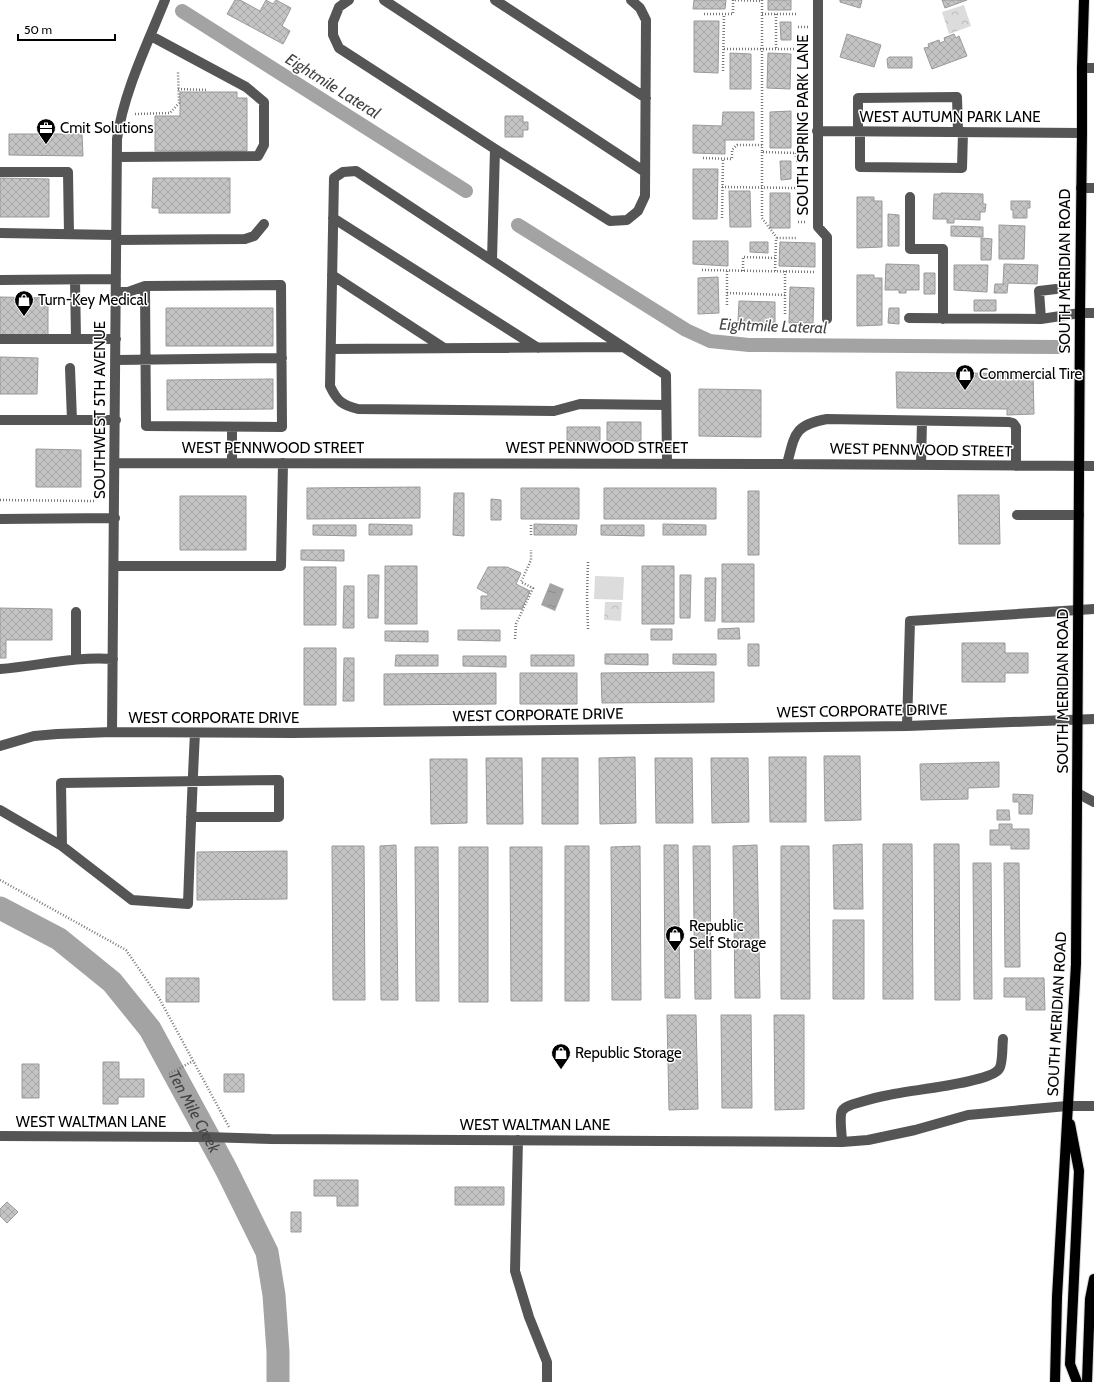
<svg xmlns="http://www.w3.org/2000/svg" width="1094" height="1382" viewBox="0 0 1094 1382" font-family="Cabin,sans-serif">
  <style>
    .forest { fill: url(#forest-crowns) }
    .pitch { fill: #dcdcdc }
    .water { fill: url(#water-ripples) }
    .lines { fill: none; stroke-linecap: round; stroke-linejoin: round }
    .canal { stroke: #a3a3a3; stroke-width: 14 }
    .river { stroke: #a3a3a3; stroke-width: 23 }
    .building { fill: url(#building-cross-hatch); stroke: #999 }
    .major-casing { stroke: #dbdbdb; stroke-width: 12 }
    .path { stroke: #777; stroke-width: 2.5; stroke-dasharray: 1 2; stroke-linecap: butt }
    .minor { stroke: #555; stroke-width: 10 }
    .major { stroke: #000; stroke-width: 10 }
    .labels { text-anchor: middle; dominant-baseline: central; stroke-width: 3; stroke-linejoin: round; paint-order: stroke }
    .street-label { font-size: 15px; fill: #000; stroke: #fff }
    .poi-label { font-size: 15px; fill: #000; stroke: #fff; text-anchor: start }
    .water-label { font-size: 16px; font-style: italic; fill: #444; stroke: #fff }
  </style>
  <defs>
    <pattern id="forest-crowns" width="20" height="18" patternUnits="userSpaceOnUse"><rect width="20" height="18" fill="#dcdcdc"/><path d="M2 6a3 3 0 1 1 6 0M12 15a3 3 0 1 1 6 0" fill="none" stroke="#bbb"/></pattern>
    <pattern id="water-ripples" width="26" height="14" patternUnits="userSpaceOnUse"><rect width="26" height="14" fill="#a3a3a3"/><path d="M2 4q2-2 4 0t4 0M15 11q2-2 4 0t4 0" fill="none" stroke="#8b8b8b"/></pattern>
    <pattern id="building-cross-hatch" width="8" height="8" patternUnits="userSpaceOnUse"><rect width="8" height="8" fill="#c4c4c4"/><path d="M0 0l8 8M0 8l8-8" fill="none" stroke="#a7a7a7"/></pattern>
  </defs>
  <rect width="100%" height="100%" fill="#fff"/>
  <path class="forest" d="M 964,5 L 971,26 L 949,34 L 942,12 Z
    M 605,602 L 622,602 L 621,621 L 604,620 Z"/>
  <path class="pitch" d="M 595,576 L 624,577 L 623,600 L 594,599 Z"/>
  <path class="water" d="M 550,583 L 564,589 L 555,611 L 541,605 Z"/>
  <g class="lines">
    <path class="canal" d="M 182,11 L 466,191
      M 518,225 L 686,330 L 710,341 L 749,345 L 1060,347"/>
    <path class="river" id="s1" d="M 0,908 L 59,939 L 112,982 L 150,1029 L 226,1169 L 267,1252 L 274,1295 L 278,1352 L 278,1382"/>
  </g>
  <path class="building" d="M 235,0 L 240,0 L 260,11 L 266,0 L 273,4 L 276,0 L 291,8 L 282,26 L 290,31 L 283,44 L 227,14 Z
    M 694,0 L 726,0 L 725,9 L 693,9 Z
    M 768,0 L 791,0 L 791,10 L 768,10 Z
    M 840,0 L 862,0 L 860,8 L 840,2 Z
    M 942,0 L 967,0 L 945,8 Z
    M 694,21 L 719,21 L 718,73 L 694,72 Z
    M 780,22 L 791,22 L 791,40 L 781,40 Z
    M 847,34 L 881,45 L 874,67 L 840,57 Z
    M 954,34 L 956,38 L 959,36 L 967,56 L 932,69 L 924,48 L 929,47 L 928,44 L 939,40 L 940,43 L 945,41 L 944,38 Z
    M 730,53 L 751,54 L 751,89 L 730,89 Z
    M 768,53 L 791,54 L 790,89 L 767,88 Z
    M 889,57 L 912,57 L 912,68 L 888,68 L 887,59 Z
    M 180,92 L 237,92 L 237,98 L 247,98 L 247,151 L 155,151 L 155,116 L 180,116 Z
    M 791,111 L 791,148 L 770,148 L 770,112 Z
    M 723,112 L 754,112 L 754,140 L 725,140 L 725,154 L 693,153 L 693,125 L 722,126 Z
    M 505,116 L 523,116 L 523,122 L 528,122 L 528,130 L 523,130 L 523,137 L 505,137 Z
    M 9,134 L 82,134 L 83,156 L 9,155 Z
    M 780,161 L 791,161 L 791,179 L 781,180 Z
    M 693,169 L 718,169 L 717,219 L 693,219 Z
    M 0,178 L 49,179 L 49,217 L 0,217 Z
    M 153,178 L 230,178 L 230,213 L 159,213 L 159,208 L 152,208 Z
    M 729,191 L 750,191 L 751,227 L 730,227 Z
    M 770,193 L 790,193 L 790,228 L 770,228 Z
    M 941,193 L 983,194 L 983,204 L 986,204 L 985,212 L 980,212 L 980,220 L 954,219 L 954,223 L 947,223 L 947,219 L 933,219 L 934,194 L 941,194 Z
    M 857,197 L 874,197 L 874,201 L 882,201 L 882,247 L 857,248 Z
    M 1011,201 L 1030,201 L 1030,208 L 1027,208 L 1027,218 L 1013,218 L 1013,210 L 1011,210 Z
    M 888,214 L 899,215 L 899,246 L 888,246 Z
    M 999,225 L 1025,226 L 1024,259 L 999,259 Z
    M 951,226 L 983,227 L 983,237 L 951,236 Z
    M 981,238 L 992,239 L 991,260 L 981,260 Z
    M 693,241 L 728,241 L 728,266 L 693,264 Z
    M 750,242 L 768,242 L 768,253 L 750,252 Z
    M 780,242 L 815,243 L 815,267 L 779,266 Z
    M 886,264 L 919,265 L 919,290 L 906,290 L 906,293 L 899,293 L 899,290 L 885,290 Z
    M 1004,264 L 1038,265 L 1037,284 L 1008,283 L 1007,293 L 994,293 L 995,284 L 1003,284 Z
    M 954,265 L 988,265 L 987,292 L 954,290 Z
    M 924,273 L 935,273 L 935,294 L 924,294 Z
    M 857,275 L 874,275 L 874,278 L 882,278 L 882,325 L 857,326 Z
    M 718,277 L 719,313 L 698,314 L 698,278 Z
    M 790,287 L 814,288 L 813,323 L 789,323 Z
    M 0,297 L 48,298 L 48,336 L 0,336 Z
    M 974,300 L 996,300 L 996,311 L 974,311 Z
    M 739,301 L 775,302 L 775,323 L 738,322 Z
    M 166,308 L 273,308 L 273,346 L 166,346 Z
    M 889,308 L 899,308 L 899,324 L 888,323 Z
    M 0,357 L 38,358 L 37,394 L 0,394 Z
    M 896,372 L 1033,374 L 1034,414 L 1007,415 L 1007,409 L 897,408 Z
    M 273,379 L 273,409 L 167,410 L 167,380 Z
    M 699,389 L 761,390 L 761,437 L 699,436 Z
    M 607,422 L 641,422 L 641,441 L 607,441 Z
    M 567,427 L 600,427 L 600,441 L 567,441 Z
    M 36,449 L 81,450 L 81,487 L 36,487 Z
    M 420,487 L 420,518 L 307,519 L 307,488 Z
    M 521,488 L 579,488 L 579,519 L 521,519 Z
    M 604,488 L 716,488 L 716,519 L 604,519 Z
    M 748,491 L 759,491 L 759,555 L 748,555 Z
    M 454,493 L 464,493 L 464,536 L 453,535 Z
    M 958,495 L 999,495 L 1000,544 L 959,544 Z
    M 180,496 L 246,496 L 246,550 L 180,550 Z
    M 491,499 L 501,500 L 501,520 L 491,520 Z
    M 369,524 L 412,525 L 412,535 L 369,535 Z
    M 534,524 L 577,525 L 576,535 L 534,535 Z
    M 663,524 L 706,525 L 706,535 L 663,535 Z
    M 313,525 L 356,525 L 356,536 L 313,535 Z
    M 601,525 L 644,525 L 644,536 L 601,535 Z
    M 301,550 L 344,550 L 344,561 L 301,560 Z
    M 722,564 L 754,564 L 754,622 L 722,622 Z
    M 385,566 L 417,566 L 417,624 L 385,624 Z
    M 642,566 L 674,566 L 674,624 L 642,624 Z
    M 304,567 L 336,567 L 336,625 L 304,625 Z
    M 488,567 L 507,567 L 521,573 L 516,584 L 530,591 L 522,609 L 481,609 L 481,596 L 488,596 L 488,594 L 477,588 Z
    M 368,575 L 379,575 L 378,618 L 368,618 Z
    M 680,575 L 691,575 L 690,618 L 680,618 Z
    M 705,578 L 716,578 L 715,621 L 705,621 Z
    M 344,586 L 354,586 L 354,628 L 343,628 Z
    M 0,608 L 52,609 L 52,640 L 6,640 L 6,658 L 0,658 Z
    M 739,628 L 740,639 L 718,639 L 718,629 Z
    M 651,629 L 672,629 L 672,640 L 651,640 Z
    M 458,630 L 500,630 L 500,641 L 458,640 Z
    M 385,631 L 428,631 L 428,642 L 385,641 Z
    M 962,643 L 1005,643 L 1005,653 L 1028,653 L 1028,673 L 1005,673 L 1005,682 L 962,682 Z
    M 748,644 L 759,644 L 759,666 L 748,666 Z
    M 304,648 L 336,648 L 336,705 L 304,705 Z
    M 605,654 L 648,654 L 648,665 L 605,664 Z
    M 673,654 L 716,654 L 716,665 L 673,664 Z
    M 396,655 L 438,655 L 438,666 L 395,666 Z
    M 531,655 L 574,655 L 574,666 L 531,666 Z
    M 463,656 L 506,656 L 506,667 L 463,666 Z
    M 344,658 L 354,658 L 354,701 L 343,701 Z
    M 714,672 L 714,702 L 602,703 L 601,673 Z
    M 496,673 L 496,704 L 384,705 L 384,674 Z
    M 520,673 L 577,673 L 577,704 L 520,704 Z
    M 824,756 L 860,756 L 861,820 L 825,821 Z
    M 635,757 L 636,823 L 600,824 L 599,758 Z
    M 769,757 L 806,757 L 806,822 L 770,822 Z
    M 486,758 L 522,758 L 523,824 L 487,824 Z
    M 542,758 L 578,758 L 578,824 L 542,824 Z
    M 655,758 L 692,758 L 693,823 L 656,823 Z
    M 711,758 L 748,758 L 749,822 L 712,823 Z
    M 430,759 L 467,759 L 467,823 L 431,824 Z
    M 999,762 L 999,787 L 968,788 L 968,799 L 921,800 L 920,764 Z
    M 1013,794 L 1033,795 L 1032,814 L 1019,814 L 1019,802 L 1013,802 Z
    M 997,810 L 1009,810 L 1010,820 L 997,820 Z
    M 999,824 L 1012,824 L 1012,829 L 1029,829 L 1029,849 L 1011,849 L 1011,845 L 990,845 L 990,830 L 999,830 Z
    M 862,844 L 863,909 L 834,909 L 833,845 Z
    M 883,844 L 912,844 L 913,999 L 883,999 Z
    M 934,844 L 959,844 L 960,1000 L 935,1000 Z
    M 396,845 L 398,1000 L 381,1000 L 380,846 Z
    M 664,845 L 678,845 L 680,998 L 665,998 Z
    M 757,845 L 760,998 L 735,998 L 733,846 Z
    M 332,846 L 364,846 L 365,1000 L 333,1000 Z
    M 565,846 L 589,846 L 589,1001 L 565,1001 Z
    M 640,846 L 641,1000 L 612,1000 L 611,847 Z
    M 693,846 L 710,846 L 711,999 L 695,999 Z
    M 781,846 L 809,846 L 810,999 L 781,999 Z
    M 415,847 L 438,847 L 439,1001 L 416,1001 Z
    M 459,847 L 488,847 L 488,1002 L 459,1002 Z
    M 510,847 L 542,847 L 542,1001 L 511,1001 Z
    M 287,851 L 287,899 L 197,900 L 197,852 Z
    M 973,863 L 991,863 L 992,999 L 974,999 Z
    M 1004,863 L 1019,863 L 1020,967 L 1005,967 Z
    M 833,920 L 864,920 L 864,999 L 833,999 Z
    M 166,978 L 199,978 L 199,1002 L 166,1002 Z
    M 1004,978 L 1044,978 L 1045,1010 L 1026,1010 L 1026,997 L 1004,997 Z
    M 667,1015 L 696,1015 L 698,1109 L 669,1110 Z
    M 721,1015 L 751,1015 L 752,1108 L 722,1108 Z
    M 774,1015 L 804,1015 L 804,1109 L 775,1110 Z
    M 103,1062 L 119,1062 L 119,1079 L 144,1079 L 144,1097 L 118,1097 L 118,1104 L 103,1104 Z
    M 22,1064 L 39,1064 L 39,1098 L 22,1098 Z
    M 224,1074 L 244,1074 L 244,1092 L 224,1092 Z
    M 314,1180 L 358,1180 L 358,1206 L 337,1206 L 337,1196 L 314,1196 Z
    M 455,1187 L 504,1187 L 504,1205 L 455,1205 Z
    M 7,1202 L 18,1212 L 7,1223 L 0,1216 L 0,1209 Z
    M 291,1212 L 301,1212 L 301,1232 L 291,1232 Z"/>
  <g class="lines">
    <g class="major-casing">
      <path id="major" d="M 1070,1124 L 1079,1171 L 1070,1364 L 1077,1382
        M 1055,1382 L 1057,1297 L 1076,964 L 1080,313 L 1082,133 L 1082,68 L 1084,0
        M 1087,1382 L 1090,1299 L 1094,1279"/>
    </g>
    <path class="path" d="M 762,0 L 762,152 L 796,153 L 796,158
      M 704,14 L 733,14 L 733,0 L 762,1
      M 762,14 L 796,14
      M 776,14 L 776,49
      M 798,27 L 808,27
      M 798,37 L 808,37
      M 724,49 L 796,49
      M 723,71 L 724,14
      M 178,89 L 208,90
      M 135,114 L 170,113 L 179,103 L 178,72
      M 762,152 L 762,218 L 777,238
      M 703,158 L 732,159 L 732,150 L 737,145 L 762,145
      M 796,161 L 808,161
      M 722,187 L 796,188
      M 722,218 L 723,159
      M 798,222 L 807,222
      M 702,270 L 816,272
      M 743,271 L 743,257 L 775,258
      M 775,271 L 776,240 L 777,238 L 796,238
      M 727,293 L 785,295
      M 727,305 L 727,271
      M 785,314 L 785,271
      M 0,500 L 96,501
      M 531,525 L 531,535
      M 588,562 L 587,597 L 588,629
      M 515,639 L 516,624 L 533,588 L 521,582 L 531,560 L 531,550
      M 0,880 L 126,950 L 159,998 L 229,1127
      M 169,1074 L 193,1061"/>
    <path class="minor" d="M 349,0 L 339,7 L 333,22 L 333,35 L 339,48 L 495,149 L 610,221 L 627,220 L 638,211 L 645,196 L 646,20 L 640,8 L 631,0
      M 384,0 L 645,172
      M 495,0 L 646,98
      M 818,0 L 818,227 L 827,237 L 827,319
      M 1082,68 L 1094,68
      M 817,131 L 1082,133
      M 858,131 L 858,98 L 957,97 L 958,132
      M 860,131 L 860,167 L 962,168 L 963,132
      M 117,157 L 258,156 L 264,145 L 264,102 L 246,87 L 151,36
      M 0,172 L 68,172 L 69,234
      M 1081,188 L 1094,188
      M 910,197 L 910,249 L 943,249 L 943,319
      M 333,218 L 538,348
      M 0,233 L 116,235
      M 116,240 L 245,239 L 254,236 L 264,224
      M 492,260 L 495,149
      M 332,275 L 444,348
      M 0,280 L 116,279
      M 75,280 L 76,339
      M 116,292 L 128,292 L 145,286 L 281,285 L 282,427 L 146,426 L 145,286
      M 909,318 L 1041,319 L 1080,313 L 1094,313
      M 1041,319 L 1039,291 L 1056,289
      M 0,339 L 116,339
      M 331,349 L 623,347
      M 116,360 L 282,358
      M 70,368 L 72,420
      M 666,405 L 580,404 L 554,411 L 358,409 C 342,405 337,401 330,386 L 334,178 L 343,172 L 356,171 L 666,375 L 667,463
      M 0,420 L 116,420
      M 232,427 L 232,463
      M 115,463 L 787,464 L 1094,466
      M 787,464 C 795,434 794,425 827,419 L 1009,422 L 1013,423 L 1016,427 L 1016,466
      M 921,465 L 922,421
      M 1017,515 L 1079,515
      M 0,519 L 115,518
      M 114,566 L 281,566 L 283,463
      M 76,612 L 76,659
      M 0,669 C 38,666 75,656 113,659
      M 907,726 L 910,621 L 1094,609
      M 112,732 L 117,139 C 124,91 147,45 165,0
      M 0,746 L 34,736 L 57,734 L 112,732 L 292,733 L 907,726 L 1094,719
      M 1077,793 L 1094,802
      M 0,810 L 62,846
      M 191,817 L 279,817 L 279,780 C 207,781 134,782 61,783 L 62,846 L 132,900 L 188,904 C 190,847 192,790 195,733
      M 0,1136 L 205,1137 L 271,1139 L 842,1142 L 868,1140 L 915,1130 L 968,1115 L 1067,1106 L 1094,1106
      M 518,1140 L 515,1271 L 529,1317 L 547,1362 L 547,1382
      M 842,1142 C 842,1135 839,1117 842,1111 C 844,1108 848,1106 851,1105 C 864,1101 876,1097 889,1095 C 909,1090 990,1083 999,1069 C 1003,1064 1002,1047 1003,1039"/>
    <use href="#major" class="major"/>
  </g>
  <defs>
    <g id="office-pin" transform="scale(1)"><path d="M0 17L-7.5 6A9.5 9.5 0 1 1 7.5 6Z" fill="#000" stroke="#fff"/><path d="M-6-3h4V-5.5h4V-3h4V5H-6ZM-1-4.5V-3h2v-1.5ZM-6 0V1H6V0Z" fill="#fff"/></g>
    <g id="shop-pin" transform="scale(1)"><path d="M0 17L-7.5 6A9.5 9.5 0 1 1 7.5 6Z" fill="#000" stroke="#fff"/><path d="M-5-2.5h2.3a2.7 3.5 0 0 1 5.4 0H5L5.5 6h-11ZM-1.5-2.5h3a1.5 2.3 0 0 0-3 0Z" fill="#fff"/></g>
  </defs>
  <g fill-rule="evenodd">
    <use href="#office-pin" x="46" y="128"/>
    <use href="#shop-pin" x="24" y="300"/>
    <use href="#shop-pin" x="965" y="374"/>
    <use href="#shop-pin" x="675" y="935"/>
    <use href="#shop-pin" x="561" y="1053"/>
  </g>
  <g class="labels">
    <g class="street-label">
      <text x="950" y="117">WEST AUTUMN PARK LANE</text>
      <text transform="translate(803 125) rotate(-90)">SOUTH SPRING PARK LANE</text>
      <text transform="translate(1065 271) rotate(-90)">SOUTH MERIDIAN ROAD</text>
      <text transform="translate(100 410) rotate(-90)">SOUTHWEST 5TH AVENUE</text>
      <text x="273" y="448">WEST PENNWOOD STREET</text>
      <text x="597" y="448">WEST PENNWOOD STREET</text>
      <text transform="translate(921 450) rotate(1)">WEST PENNWOOD STREET</text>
      <text transform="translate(1063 691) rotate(-90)">SOUTH MERIDIAN ROAD</text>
      <text transform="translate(862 711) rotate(-1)">WEST CORPORATE DRIVE</text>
      <text transform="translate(538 715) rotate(-1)">WEST CORPORATE DRIVE</text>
      <text x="214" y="718">WEST CORPORATE DRIVE</text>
      <text transform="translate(1057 1014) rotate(-87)">SOUTH MERIDIAN ROAD</text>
      <text x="91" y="1122">WEST WALTMAN LANE</text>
      <text x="535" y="1125">WEST WALTMAN LANE</text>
    </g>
    <g class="poi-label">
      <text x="60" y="128">Cmit Solutions</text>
      <text x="38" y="300">Turn-Key Medical</text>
      <text x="979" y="374">Commercial Tire</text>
      <text x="689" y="926">Republic<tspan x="689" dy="17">Self Storage</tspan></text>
      <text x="575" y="1053">Republic Storage</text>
    </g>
    <g class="water-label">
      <text transform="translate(333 86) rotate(32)">Eightmile Lateral</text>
      <text transform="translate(773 326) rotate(2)">Eightmile Lateral</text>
      <text stroke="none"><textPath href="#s1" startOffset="289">Ten Mile Creek</textPath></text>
    </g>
  </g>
  <path d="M18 34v6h97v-6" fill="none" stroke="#000000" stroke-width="2"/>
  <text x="24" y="34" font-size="12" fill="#000000" stroke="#ffffff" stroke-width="3" paint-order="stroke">50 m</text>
</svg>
